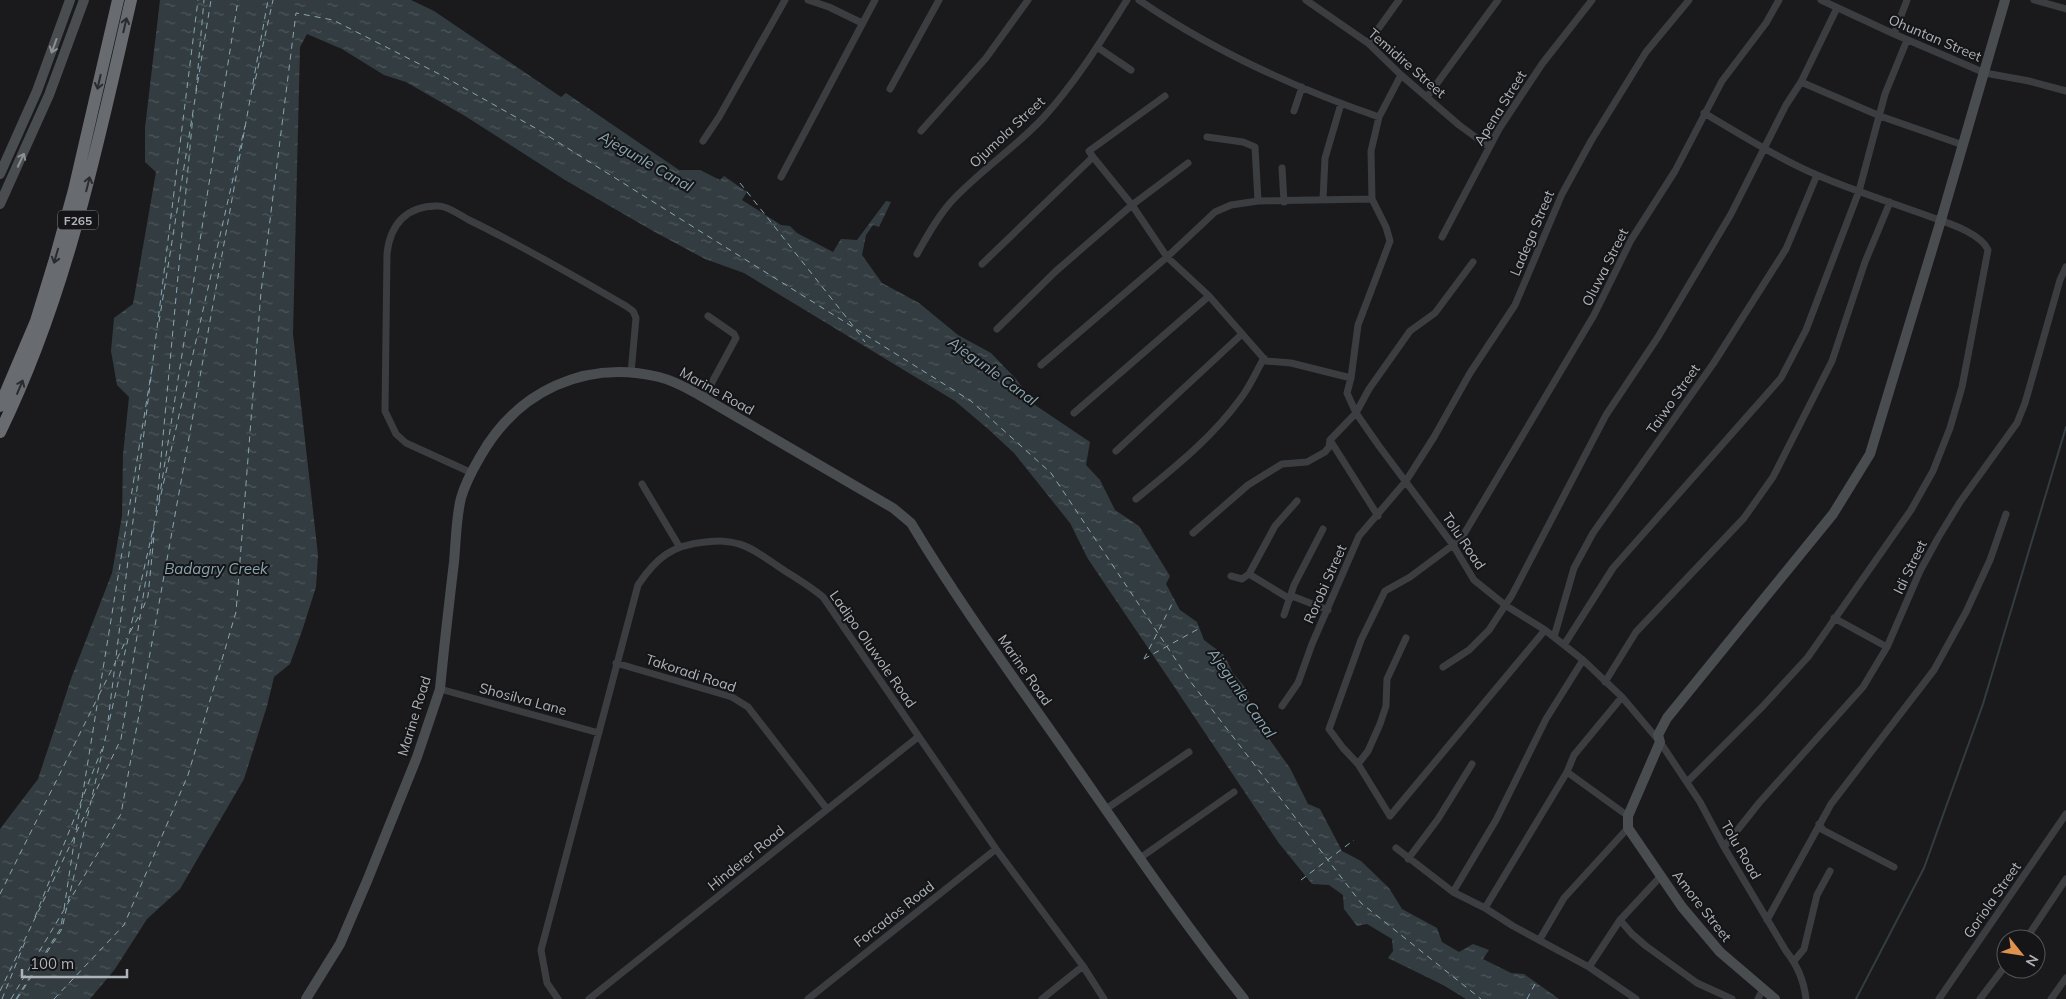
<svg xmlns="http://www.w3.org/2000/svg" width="2066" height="999" viewBox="0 0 2066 999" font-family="Mulish,sans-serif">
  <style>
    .water { fill: url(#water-ripples) }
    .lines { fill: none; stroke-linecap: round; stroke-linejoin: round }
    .stream { stroke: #333d41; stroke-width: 2 }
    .ferry { stroke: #89a6b1; stroke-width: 1; stroke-dasharray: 6 5; stroke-linecap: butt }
    .street { stroke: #3b3d40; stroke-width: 7 }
    .secondary { stroke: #4a4d50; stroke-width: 10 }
    .highway { stroke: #686c71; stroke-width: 12 }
    .oneway { stroke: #2a2b2e }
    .oneway2 { stroke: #8b9095 }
    .labels { text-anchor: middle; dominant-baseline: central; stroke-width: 4; stroke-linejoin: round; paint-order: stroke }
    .shield { fill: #151517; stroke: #808489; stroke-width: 1 }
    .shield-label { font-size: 12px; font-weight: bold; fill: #aeb4ba }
    .street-label { font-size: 14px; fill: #aeb4ba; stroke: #151517 }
    .water-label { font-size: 15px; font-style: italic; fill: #89a6b1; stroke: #151517 }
  </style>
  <defs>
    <pattern id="water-ripples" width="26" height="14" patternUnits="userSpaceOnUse" patternTransform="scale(1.25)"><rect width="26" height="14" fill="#333d41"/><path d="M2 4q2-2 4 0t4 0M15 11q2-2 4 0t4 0" fill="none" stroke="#4e575a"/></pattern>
  </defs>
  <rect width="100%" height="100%" fill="#1a1a1c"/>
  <path class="water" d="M 160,0 L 411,0 L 434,11 L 561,97 L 566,93 L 679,170 L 700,170 L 720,180 L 724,176 L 747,192 L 742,200 L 781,225 L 790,226 L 797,233 L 833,252 L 841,239 L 857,240 L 886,201 L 891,202 L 879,227 L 873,225 L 866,235 L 862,255 L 882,283 L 919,303 L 958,335 L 991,353 L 1016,379 L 1035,405 L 1090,442 L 1086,465 L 1100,480 L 1115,510 L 1139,526 L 1170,576 L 1166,584 L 1180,610 L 1197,622 L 1204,640 L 1224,655 L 1233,673 L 1248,691 L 1250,712 L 1290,768 L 1308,804 L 1320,809 L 1342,851 L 1361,861 L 1389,888 L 1402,909 L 1437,928 L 1442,942 L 1459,952 L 1473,944 L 1489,950 L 1483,959 L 1511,973 L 1524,974 L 1559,999 L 1466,999 L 1443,985 L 1388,958 L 1393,951 L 1392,939 L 1367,924 L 1357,926 L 1344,909 L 1343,895 L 1329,885 L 1312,884 L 1278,842 L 1167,676 L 1088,559 L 1070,523 L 1014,453 L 987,428 L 955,401 L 744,273 L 705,259 L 653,231 L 565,180 L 465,116 L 406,82 L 384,75 L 342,49 L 307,34 L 300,47 L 293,334 L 318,555 L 316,587 L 303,628 L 290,664 L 274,677 L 267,706 L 244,779 L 180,889 L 147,919 L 115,969 L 90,999 L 0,999 L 0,829 L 38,779 L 72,676 L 112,573 L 122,516 L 123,455 L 129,397 L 117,385 L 111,351 L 114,318 L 133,304 L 156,172 L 145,162 L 145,128 Z"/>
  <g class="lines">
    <path class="stream" d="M 1856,999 L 1924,868 L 1983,704 L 2066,427"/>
    <path class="ferry" d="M 253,90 L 273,0
      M 196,91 L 204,0
      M 740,183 L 854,327
      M 159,322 L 211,0
      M 856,330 L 865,342
      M 159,500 L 238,0
      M 156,512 L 193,115
      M 143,608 L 148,596 L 154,536
      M 130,632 L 140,614
      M 117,659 L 127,638
      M 1144,659 L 1174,600
      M 1144,659 L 1200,628
      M 99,695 L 115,663
      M 108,721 L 198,0
      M 82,798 L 152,368
      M 92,799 L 121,739 L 154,527
      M 76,830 L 81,804
      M 1301,880 L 1354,840
      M 0,894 L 97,699
      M 68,902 L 245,126
      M 64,909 L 75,836
      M 35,917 L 102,749
      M 0,991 L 90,804
      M 2,999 L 25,942
      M 11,999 L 121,814 L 268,0
      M 16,999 L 61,928 L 63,913
      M 17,999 L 62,929 L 67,906
      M 54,999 L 124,925 L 188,775 L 236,612 L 261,292 L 296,13 L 333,20 L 441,75 L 537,129 L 971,401 L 1051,473 L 1190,681 L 1361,903 L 1481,999
      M 1527,999 L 1536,982"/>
    <path class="street" d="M 808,0 L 829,7 L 862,23
      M 1139,0 C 1212,50 1295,88 1379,117
      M 1306,0 L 1368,43 L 1401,75 L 1459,125 L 1489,147
      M 1821,0 L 1894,34 L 1985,73 L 2029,81 L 2066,91
      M 2034,0 L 2066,9
      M 1894,34 L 1907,0
      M 1368,43 L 1399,0
      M 1097,47 L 1131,70
      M 1401,75 L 1379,117 L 1371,151 L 1372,199 L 1386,227 L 1390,241 L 1358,325 L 1351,378 L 1347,393 L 1356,413 L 1379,446 L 1453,545 L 1474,580 L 1505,605 L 1545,630 L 1583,660 L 1622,697 L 1660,742 L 1700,802 L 1724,847 L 1786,951 C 1798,966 1804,981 1806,999
      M 1801,82 L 1880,116 L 1963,145
      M 890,89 L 939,0
      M 1427,97 L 1498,0
      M 1294,111 L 1302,87
      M 921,131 L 986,58 L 1028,0
      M 1207,137 L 1243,142 L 1255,147 L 1258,201
      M 703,141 L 719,117 L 785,0
      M 1093,157 L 1132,205 L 1167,257 L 1209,296 L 1266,361 L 1291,363 L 1351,378
      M 1282,168 L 1284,202
      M 781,177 L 875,0
      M 1323,199 L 1325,158 L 1341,104
      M 1442,237 L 1499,129 L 1542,64 L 1592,0
      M 917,254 C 927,236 937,218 950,203 C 978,172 1015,148 1043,118 C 1076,82 1101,41 1127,0
      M 982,264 L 1093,157 L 1089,151 L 1165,96
      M 997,329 L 1056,271 L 1132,205 L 1188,163
      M 1041,365 L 1167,257 L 1215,212 L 1231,205 L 1258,201 L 1372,199
      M 704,397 L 736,338 L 734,334 L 708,316
      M 1074,413 L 1209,296
      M 1330,440 L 1378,516
      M 1116,451 L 1242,334
      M 472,473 L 406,443 L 396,434 L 385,411 L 387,254 C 390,224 407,205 439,206 C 448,206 461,216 469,220 C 523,246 574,276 626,306 L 633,311 L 636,318 L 631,373
      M 642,484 L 679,546
      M 1136,499 C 1174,468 1212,438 1241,398 C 1250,386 1256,372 1264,358
      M 1193,533 L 1248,485 L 1282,464 L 1307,462 L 1325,452 L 1329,447 L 1330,440 L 1356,413 L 1369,389 L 1410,331 L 1435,313 L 1473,262
      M 1249,574 L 1275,526 L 1297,501
      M 1231,576 L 1242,579 L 1249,574 L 1290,599
      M 1292,596 L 1328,610
      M 1284,615 L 1294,585 L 1323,529
      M 1834,618 L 1887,647
      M 1545,630 L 1390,816 L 1358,764 L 1343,748 L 1329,729 L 1361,640 L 1385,591 L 1410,577 L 1453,545 L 1464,534 L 1594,315 L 1631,240 L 1675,171 L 1722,81 L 1766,23 L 1779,0
      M 1554,637 L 1574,568 L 1593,533 L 1713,364 L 1786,249 L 1817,175
      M 1564,645 L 1613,568 L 1781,378 L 1806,330 L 1859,191 L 1885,94 L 1907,40
      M 616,663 L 732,697 L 748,707 L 827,809
      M 1443,667 L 1469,650 L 1489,630 L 1512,595 L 1606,415 L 1658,337 L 1731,214 L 1786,105 L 1801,82 L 1837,8
      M 1605,682 L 1636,632 L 1744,518 L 1773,477 L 1832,361 L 1865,262 L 1890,202
      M 440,689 L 599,733
      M 1282,706 L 1298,683 L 1312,644 L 1359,536 L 1406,481 L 1434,437 L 1470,373 L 1515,305 L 1562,194 L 1591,141 L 1646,52 L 1689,0
      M 1358,764 L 1368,751 L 1380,724 L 1386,706 L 1387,679 L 1406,638
      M 1567,772 L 1628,816
      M 1687,782 L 1763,706 L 1808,657 L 1911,510 L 1933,471 L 1950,428 L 1962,387 L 1988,250 C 1981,233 1948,223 1931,217 C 1893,203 1854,191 1817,175 C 1778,158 1741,135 1704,113
      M 1106,809 L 1189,752
      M 1819,824 L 1823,830 L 1894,867
      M 1724,847 L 1759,803 L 1863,687 L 1887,647 L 1920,571 L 1938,538 L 1960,502 L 2017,423 L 2025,403 L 2060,280 L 2066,267
      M 1396,848 L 1453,892 L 1485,908 L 1513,926 L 1589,967 L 1636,999
      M 1140,858 L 1234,792
      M 1408,859 L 1438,819 L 1472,764
      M 1453,892 L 1496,820 L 1546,719 L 1583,660
      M 1485,908 L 1567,772 L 1574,755 L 1622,697
      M 1620,920 L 1632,934 L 1646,946 L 1697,983 L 1732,999
      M 1767,920 L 1831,804 L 1934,670 L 1966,612 L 1990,560 L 2006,514
      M 1540,939 L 1564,898 L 1628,828
      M 2026,939 L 2066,879
      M 1794,961 L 1804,949 L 1817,895 L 1830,871
      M 1589,967 L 1620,920 L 1661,876
      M 558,999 L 547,983 L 541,950 L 638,585 C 656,558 672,545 705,542 C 717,541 727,540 739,544 C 754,548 768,560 782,569 C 796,578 810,586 823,597 L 996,849 L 1083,966 L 1104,999
      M 589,999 L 918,737
      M 808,999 L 996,849
      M 1042,999 L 1083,966
      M 1758,999 L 1763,989
      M 1939,999 L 2066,814
      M 1980,999 L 2006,965
      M 2051,999 L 2066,978"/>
    <path class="secondary" d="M 0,174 L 37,91 L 70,0
      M 0,204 L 49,95 L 84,0
      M 306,999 L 340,944 L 367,881 L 417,757 L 440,689 C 444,647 449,604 454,562 C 456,541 456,518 461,498 C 465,484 473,469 480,457 C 517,391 585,359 659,377 C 671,380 683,386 694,392 L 893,508 L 911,523 C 959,603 1014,678 1067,754 C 1125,837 1181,920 1244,999
      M 1775,999 L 1720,952 L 1682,907 L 1628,828 L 1628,816 L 1660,742 L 1658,735 L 1667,718 L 1833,514 L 1870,454 L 1941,220 L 2005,0"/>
    <path class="highway" d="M 0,406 L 36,321 L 55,259 L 74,190 L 118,0
      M 0,432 C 67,295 97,147 131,0"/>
  </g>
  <defs><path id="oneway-shaft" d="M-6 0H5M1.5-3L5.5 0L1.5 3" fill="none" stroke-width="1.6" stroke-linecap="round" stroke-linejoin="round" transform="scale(1.25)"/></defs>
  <g class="oneway">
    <use href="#oneway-shaft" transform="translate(125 25) rotate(-77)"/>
    <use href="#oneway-shaft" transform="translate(99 82) rotate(103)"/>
    <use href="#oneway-shaft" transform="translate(88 184) rotate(-76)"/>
    <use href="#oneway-shaft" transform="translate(56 256) rotate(106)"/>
    <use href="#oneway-shaft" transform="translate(20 387) rotate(-67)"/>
  </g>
  <g class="oneway2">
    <use href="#oneway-shaft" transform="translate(54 46) rotate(110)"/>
    <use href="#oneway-shaft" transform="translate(21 160) rotate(-65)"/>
  </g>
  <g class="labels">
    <rect class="shield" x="58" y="210.5" width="40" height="19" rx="4"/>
    <g class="shield-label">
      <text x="78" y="220">F265</text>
    </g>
    <g class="street-label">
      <text transform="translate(1935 38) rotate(23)">Ohuntan Street</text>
      <text transform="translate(1407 63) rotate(41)">Temidire Street</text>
      <text transform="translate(1500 108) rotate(-58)">Apena Street</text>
      <text transform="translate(1007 132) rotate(-43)">Ojumola Street</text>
      <text transform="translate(1532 233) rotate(-67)">Ladega Street</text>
      <text transform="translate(1605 267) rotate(-63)">Oluwa Street</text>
      <text transform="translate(717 391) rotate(29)">Marine Road</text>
      <text transform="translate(1673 399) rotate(-55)">Taiwo Street</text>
      <text transform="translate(1464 541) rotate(56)">Tolu Road</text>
      <text transform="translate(1910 567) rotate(-64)">Idi Street</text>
      <text transform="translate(1325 584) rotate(-66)">Rorobi Street</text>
      <text transform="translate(873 649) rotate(55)">Ladipo Oluwole Road</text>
      <text transform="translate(1025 670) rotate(55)">Marine Road</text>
      <text transform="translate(691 673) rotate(18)">Takoradi Road</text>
      <text transform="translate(523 699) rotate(15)">Shosilva Lane</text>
      <text transform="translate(414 716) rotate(-73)">Marine Road</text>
      <text transform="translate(1741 850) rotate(60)">Tolu Road</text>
      <text transform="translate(746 858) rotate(-39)">Hinderer Road</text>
      <text transform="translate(1992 900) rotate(-55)">Goriola Street</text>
      <text transform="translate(1702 906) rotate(52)">Amore Street</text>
      <text transform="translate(894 914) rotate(-38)">Forcados Road</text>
    </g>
    <g class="water-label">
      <text transform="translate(646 161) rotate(30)">Ajegunle Canal</text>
      <text transform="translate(993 371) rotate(36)">Ajegunle Canal</text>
      <text x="216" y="568">Badagry Creek</text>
      <text transform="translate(1242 693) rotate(55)">Ajegunle Canal</text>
    </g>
  </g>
  <g transform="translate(2021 954) rotate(120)"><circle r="24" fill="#151517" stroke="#525558"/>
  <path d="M0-4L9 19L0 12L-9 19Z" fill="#df924f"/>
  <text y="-8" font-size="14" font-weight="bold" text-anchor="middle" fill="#aeb4ba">N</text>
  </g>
  <path d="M22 969v8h105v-8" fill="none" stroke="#aeb4ba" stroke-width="2.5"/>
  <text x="30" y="969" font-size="15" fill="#aeb4ba" stroke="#151517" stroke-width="4" paint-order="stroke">100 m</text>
</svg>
